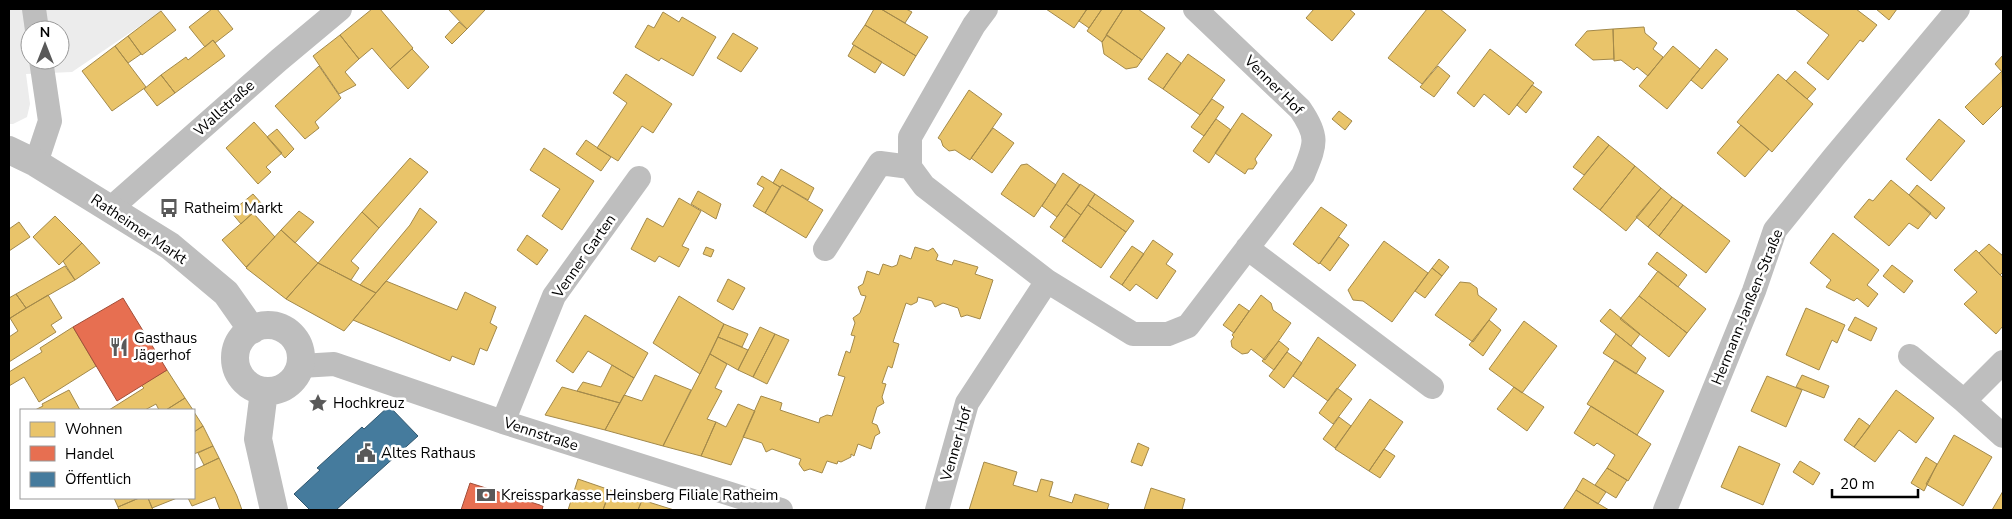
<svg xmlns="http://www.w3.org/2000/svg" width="2012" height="519" viewBox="0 0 2012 519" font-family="'Nunito Sans',sans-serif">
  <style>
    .green { fill: #ececec; fill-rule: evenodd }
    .homes { fill: #e9c46a; stroke: #a3894a }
    .shops { fill: #e76f51; stroke: #a24e39 }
    .public { fill: #457b9d; stroke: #30566e }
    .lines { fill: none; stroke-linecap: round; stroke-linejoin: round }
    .minor { stroke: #bebebe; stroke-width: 24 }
    .tertiary { stroke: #bebebe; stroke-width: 28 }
    .labels { text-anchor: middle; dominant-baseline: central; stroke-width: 5; stroke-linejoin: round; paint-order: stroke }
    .street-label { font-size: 15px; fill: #000; stroke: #fff }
    .poi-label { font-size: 15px; fill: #000; stroke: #fff; text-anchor: start }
  </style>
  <rect width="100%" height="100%" fill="#fff"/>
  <path class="green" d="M 9,9 L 165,9 L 72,72 L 26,74 L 30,104 L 27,117 L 13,124 L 9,124 ZM 30,30 L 60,30 L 60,60 L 30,60 Z"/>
  <path class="homes" d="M 212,9 L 217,9 L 233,29 L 215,43 L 213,40 L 205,47 L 189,27 Z
    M 372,9 L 380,9 L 413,48 L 390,69 L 372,48 L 359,59 L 340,35 Z
    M 448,9 L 484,9 L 485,10 L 467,29 Z
    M 874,9 L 881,9 L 928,37 L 916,56 L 865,25 Z
    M 881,9 L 906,9 L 912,12 L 905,23 Z
    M 1046,9 L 1087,9 L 1074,28 Z
    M 1087,9 L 1102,9 L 1089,28 L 1079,21 Z
    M 1102,9 L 1123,9 L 1102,42 L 1087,31 Z
    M 1123,9 L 1138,9 L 1165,28 L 1142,60 L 1106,35 Z
    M 1314,9 L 1349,9 L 1355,14 L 1332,41 L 1306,18 Z
    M 1427,9 L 1440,9 L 1466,30 L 1422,84 L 1388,58 Z
    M 1795,9 L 1856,9 L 1877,25 L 1863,42 L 1860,40 L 1828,80 L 1807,63 L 1829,35 Z
    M 1876,9 L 1897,9 L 1889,20 Z
    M 161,11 L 176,30 L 142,55 L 128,36 Z
    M 663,12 L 679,22 L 682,17 L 716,37 L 693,76 L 661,58 L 659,61 L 635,47 L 648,25 L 654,28 Z
    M 459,22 L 467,29 L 452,44 L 445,37 Z
    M 865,25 L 916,56 L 904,76 L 852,44 Z
    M 1644,27 L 1645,33 L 1657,43 L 1653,49 L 1663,57 L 1648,76 L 1637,67 L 1634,70 L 1621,60 L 1614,61 L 1613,29 Z
    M 1613,29 L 1614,59 L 1593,60 L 1575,45 L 1587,31 Z
    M 733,33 L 758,48 L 741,72 L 717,58 Z
    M 340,35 L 359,59 L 345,72 L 356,85 L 339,94 L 313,56 Z
    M 1107,35 L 1142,60 L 1137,67 L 1126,69 L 1104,54 L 1102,42 Z
    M 128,36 L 141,54 L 128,63 L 115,46 Z
    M 213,40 L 225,56 L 175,93 L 161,75 L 186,57 L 188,60 Z
    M 854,45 L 882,62 L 875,73 L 848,56 Z
    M 115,46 L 146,87 L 112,111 L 82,71 Z
    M 1673,46 L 1700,69 L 1667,109 L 1639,86 Z
    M 412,49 L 429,67 L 408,89 L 390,69 Z
    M 1490,49 L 1534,83 L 1509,115 L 1484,94 L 1474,107 L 1457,93 Z
    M 1716,49 L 1728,59 L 1702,89 L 1691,80 Z
    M 1167,53 L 1181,63 L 1163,89 L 1148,79 Z
    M 1188,54 L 1225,80 L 1200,115 L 1163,89 Z
    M 2003,55 L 2003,73 L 1995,64 Z
    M 319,66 L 341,98 L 315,122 L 319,128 L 305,139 L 275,106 Z
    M 1438,66 L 1450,76 L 1434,97 L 1420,87 Z
    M 1795,71 L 1816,89 L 1807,99 L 1786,81 Z
    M 2002,71 L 2003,105 L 1983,125 L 1965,107 Z
    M 626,74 L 672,104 L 653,133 L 642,126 L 618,161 L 597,148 L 627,103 L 613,93 Z
    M 1778,74 L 1813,104 L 1772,152 L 1737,122 Z
    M 161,75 L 175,93 L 157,106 L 144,89 Z
    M 1532,85 L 1542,92 L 1526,113 L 1517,105 Z
    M 969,90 L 1002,114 L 970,160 L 955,150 L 949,151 L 943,146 L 941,140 L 938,138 Z
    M 1212,99 L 1224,107 L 1204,136 L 1191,127 Z
    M 1339,111 L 1352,121 L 1345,130 L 1332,119 Z
    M 1242,113 L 1272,135 L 1255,159 L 1257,163 L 1253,169 L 1248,169 L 1245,174 L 1215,153 Z
    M 1216,119 L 1231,130 L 1209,163 L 1193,151 Z
    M 1939,119 L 1965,141 L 1931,181 L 1906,159 Z
    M 254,122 L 282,153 L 266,167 L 271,172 L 258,184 L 226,148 Z
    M 1741,125 L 1769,149 L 1745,177 L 1717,153 Z
    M 993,128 L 1014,143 L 992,173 L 971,158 Z
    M 277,129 L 294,149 L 285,158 L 267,137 Z
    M 1598,136 L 1609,145 L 1584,175 L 1573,167 Z
    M 586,140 L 611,157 L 601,171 L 576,154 Z
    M 1609,145 L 1635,166 L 1600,210 L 1573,189 Z
    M 544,148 L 594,181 L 562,230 L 542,216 L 560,189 L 530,170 Z
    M 410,158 L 428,172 L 379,228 L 362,212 Z
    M 1027,164 L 1056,185 L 1034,217 L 1001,194 L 1021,165 Z
    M 1635,166 L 1661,188 L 1626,231 L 1600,210 Z
    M 781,169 L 814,188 L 808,200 L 782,185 L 780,187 L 773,183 Z
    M 1063,173 L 1080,185 L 1057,217 L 1042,206 Z
    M 762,176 L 780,187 L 765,213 L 753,206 L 764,188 L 757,184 Z
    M 1891,180 L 1931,213 L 1918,229 L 1909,223 L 1889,246 L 1854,217 L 1869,199 L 1873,201 Z
    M 1080,184 L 1095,194 L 1081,215 L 1066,204 Z
    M 782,185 L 823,210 L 806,238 L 765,213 Z
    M 1917,185 L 1945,208 L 1936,219 L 1909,195 Z
    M 1661,188 L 1672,197 L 1648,227 L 1636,217 Z
    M 698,191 L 721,204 L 716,219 L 691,204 Z
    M 253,194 L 262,204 L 241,224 L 231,212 Z
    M 1095,194 L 1134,221 L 1126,232 L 1088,205 Z
    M 1672,197 L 1683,205 L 1659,236 L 1648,227 Z
    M 679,198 L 701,211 L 682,246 L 689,249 L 679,267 L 659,256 L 655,262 L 631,249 L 647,218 L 663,227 Z
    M 1066,204 L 1081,215 L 1065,238 L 1050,227 Z
    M 1088,205 L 1126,232 L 1101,268 L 1062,241 Z
    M 1683,205 L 1730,241 L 1706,273 L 1659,236 Z
    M 1321,207 L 1347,225 L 1319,264 L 1293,244 Z
    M 420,208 L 437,222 L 376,293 L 360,285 L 410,225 Z
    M 299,211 L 314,222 L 295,243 L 281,230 Z
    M 362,212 L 379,228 L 351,261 L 359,268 L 351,280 L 318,263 Z
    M 253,213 L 275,237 L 246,267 L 222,240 Z
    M 55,216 L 82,243 L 59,265 L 33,237 Z
    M 19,222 L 30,237 L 9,251 L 9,229 Z
    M 281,230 L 318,263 L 286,299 L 246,268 Z
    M 1833,233 L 1879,270 L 1867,285 L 1878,294 L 1868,307 L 1857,298 L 1854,301 L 1826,287 L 1831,280 L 1810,263 Z
    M 527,235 L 548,250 L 537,265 L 517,250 Z
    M 1339,237 L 1349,245 L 1330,271 L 1320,263 Z
    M 1153,240 L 1173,254 L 1166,264 L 1176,271 L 1157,299 L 1136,284 L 1130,291 L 1122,285 Z
    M 1384,241 L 1428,273 L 1392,322 L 1363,301 L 1353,300 L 1348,290 Z
    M 82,243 L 100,263 L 75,280 L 63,261 Z
    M 1989,244 L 2003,256 L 2003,272 L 2000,275 L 1979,253 Z
    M 1132,246 L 1144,254 L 1122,285 L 1110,277 Z
    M 706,247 L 714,250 L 711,257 L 703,254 Z
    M 915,247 L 928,251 L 933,248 L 938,255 L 936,260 L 952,265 L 954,260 L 978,267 L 975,274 L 993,280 L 980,319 L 967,315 L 961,317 L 958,308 L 943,303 L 935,307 L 932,301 L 918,297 L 917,302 L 911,305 L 906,303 L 893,342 L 899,344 L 892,368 L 888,366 L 882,383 L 886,384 L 882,397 L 884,403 L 877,407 L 872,423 L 877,425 L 880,433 L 875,436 L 871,449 L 858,444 L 854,456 L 851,454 L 851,457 L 841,462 L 838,461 L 837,464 L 827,461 L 822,473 L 810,469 L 804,471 L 799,464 L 801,459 L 772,449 L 766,452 L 762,443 L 743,437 L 761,396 L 782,403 L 780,410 L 819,423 L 820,418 L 827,415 L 832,416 L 845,377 L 838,375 L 846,351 L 850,353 L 855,336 L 851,335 L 855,323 L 853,318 L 860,313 L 866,296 L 861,295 L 858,287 L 863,284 L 867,271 L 879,275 L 883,264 L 892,267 L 897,265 L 900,255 L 911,259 Z
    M 1976,250 L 2003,278 L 2003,326 L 1996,334 L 1964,304 L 1977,292 L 1954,270 Z
    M 1657,252 L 1687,275 L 1678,287 L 1648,264 Z
    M 1439,259 L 1449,267 L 1442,276 L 1432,268 Z
    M 318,263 L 376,293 L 344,331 L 286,299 Z
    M 1892,265 L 1913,281 L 1904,293 L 1883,276 Z
    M 65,266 L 75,280 L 26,308 L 16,294 Z
    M 1432,268 L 1442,276 L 1425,298 L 1415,291 Z
    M 1658,271 L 1706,309 L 1687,333 L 1639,296 Z
    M 728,279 L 745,288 L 733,310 L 717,301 Z
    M 386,281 L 457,310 L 465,292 L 496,307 L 490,323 L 497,327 L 487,351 L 480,348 L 474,365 L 452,356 L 450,361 L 353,320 Z
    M 1460,282 L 1470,283 L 1477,288 L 1478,295 L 1497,309 L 1473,342 L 1435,315 Z
    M 16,294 L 26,308 L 9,319 L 9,298 Z
    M 48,295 L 62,318 L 51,325 L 56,332 L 9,362 L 9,337 L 18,331 L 10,318 Z
    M 1261,295 L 1271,303 L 1273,310 L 1291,323 L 1265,360 L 1251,349 L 1248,353 L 1242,354 L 1232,347 L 1231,341 L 1234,337 L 1232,335 Z
    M 679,296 L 724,324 L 700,374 L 653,343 Z
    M 1639,296 L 1687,333 L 1669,357 L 1620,319 Z
    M 1239,304 L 1249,311 L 1234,333 L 1223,325 Z
    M 1806,308 L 1845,325 L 1837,343 L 1832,340 L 1819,370 L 1786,355 Z
    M 1610,309 L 1640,334 L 1631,346 L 1600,321 Z
    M 585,315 L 648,353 L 634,378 L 588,351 L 573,373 L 556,361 Z
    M 1855,317 L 1877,328 L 1871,341 L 1848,330 Z
    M 1489,320 L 1501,330 L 1483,356 L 1469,345 Z
    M 1524,321 L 1557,346 L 1522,393 L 1489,369 Z
    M 724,324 L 748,334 L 742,347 L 718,337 Z
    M 73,327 L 96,366 L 39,402 L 24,377 L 9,386 L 9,372 L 42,352 L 40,348 Z
    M 760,327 L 775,334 L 753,377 L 738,370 Z
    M 775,334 L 789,340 L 767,384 L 753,377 Z
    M 1616,334 L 1646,358 L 1636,374 L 1603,353 Z
    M 718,337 L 748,350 L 738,370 L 710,354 Z
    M 1318,337 L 1356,365 L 1328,401 L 1293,376 Z
    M 1279,341 L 1289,349 L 1274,370 L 1262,361 Z
    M 1287,352 L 1302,363 L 1284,388 L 1269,376 Z
    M 710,354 L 727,364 L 715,388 L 722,391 L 707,419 L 716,422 L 701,456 L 663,446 Z
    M 1615,360 L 1664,391 L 1637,435 L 1587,404 Z
    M 612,365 L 634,378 L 620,403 L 577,391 L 583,382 L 601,387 Z
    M 167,370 L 185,398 L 166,410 L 159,410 L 156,404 L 145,410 L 109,410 L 144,388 L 141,385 Z
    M 655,375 L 691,390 L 663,446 L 605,430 L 624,395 L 642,401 Z
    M 1802,375 L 1829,386 L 1824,398 L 1796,387 Z
    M 1767,376 L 1802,390 L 1786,427 L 1751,411 Z
    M 562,387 L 620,403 L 605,430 L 545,415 Z
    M 1514,387 L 1544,407 L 1527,431 L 1497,409 Z
    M 1337,388 L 1352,399 L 1333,424 L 1319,413 Z
    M 69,390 L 80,410 L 35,410 L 43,406 L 42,404 Z
    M 1896,390 L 1934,418 L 1916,443 L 1899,430 L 1875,462 L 1854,447 Z
    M 185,398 L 193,410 L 166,410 Z
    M 1370,399 L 1403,422 L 1369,471 L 1335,449 Z
    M 738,404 L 755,411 L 731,465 L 701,456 L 716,422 L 726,427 Z
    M 1591,406 L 1651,444 L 1628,481 L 1607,468 L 1615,455 L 1597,443 L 1594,446 L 1574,433 Z
    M 194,412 L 203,426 L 194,432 Z
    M 1339,417 L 1351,426 L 1335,448 L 1323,439 Z
    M 1859,418 L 1870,426 L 1854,447 L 1844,440 Z
    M 203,426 L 213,446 L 194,454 L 194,432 Z
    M 1954,435 L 1992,457 L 1963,506 L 1926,484 Z
    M 1138,443 L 1149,448 L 1142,466 L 1131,462 Z
    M 213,446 L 219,458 L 204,465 L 198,453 Z
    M 1739,446 L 1780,464 L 1763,505 L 1721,487 Z
    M 1384,449 L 1395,456 L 1380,478 L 1369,471 Z
    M 1926,457 L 1937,464 L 1924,491 L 1911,483 Z
    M 219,458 L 237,496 L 242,510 L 220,510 L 215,497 L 192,506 L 188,498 L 194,498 L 194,470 Z
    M 1800,461 L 1820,473 L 1813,485 L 1793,472 Z
    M 984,462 L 1017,472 L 1013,485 L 1037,492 L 1041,479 L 1053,482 L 1049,496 L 1072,503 L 1075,494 L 1109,504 L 1107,510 L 969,510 Z
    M 1607,468 L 1627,480 L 1616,498 L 1595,485 Z
    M 1583,478 L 1606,492 L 1598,504 L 1576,490 Z
    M 578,479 L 610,490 L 603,510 L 568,510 Z
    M 1151,488 L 1185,499 L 1182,510 L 1144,510 Z
    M 610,490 L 642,500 L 638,510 L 603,510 Z
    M 1576,490 L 1582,494 L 1609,510 L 1563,510 Z
    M 2003,491 L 2003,510 L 1992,510 Z
    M 114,498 L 139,498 L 118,507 Z
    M 139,498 L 148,498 L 153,510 L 119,510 L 118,507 Z
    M 148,498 L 177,498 L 152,508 Z
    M 642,500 L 674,510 L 638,510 Z"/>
  <path class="shops" d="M 123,298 L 167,370 L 117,401 L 73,327 Z
    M 470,483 L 543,506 L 542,510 L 461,510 Z"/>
  <path class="public" d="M 389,406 L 418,436 L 336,510 L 310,510 L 294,494 L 320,470 L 317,468 L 362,427 L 364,429 Z"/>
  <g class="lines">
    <path class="minor" d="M 34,9 L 37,30
      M 986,9 L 974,25 L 910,137 L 910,167 L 924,186 L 1047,281 L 1133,334 L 1168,334 L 1188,326 L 1303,175 C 1315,145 1320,138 1300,109 L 1195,9
      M 36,163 L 50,121 L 41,60
      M 110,209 L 279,60 L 340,9
      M 1247,248 L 1432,387
      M 825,249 L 880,163 L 910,167
      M 1910,356 L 1964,401 L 2003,436
      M 301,366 L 334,364 L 503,422 L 781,510
      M 1964,401 L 2003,362
      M 503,422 L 554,296 L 639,178
      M 937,510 L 967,403 L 1047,281
      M 1665,510 L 1754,291 L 1775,230 L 1834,157 L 1958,9"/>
    <path class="tertiary" d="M 9,150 L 36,163 L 170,246 L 226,293 L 252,330
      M235 358a33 33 0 1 1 66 0a33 33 0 1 1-66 0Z
      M 264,391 L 258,439 L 274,510"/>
  </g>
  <defs>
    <g id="bus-bare" transform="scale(1.5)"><path d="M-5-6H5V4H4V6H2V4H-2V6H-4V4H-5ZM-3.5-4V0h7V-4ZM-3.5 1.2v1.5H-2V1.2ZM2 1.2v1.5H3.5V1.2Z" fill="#595959" stroke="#fff" stroke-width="2.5" paint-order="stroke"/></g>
    <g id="restaurant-bare" transform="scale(1.5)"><path d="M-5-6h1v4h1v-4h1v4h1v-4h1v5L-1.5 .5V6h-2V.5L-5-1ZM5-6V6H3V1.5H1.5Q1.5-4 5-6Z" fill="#595959" stroke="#fff" stroke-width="2.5" paint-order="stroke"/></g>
    <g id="sight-bare" transform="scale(1.5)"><path d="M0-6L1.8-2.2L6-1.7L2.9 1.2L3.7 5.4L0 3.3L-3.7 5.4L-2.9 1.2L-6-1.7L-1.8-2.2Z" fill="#595959" stroke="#fff" stroke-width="2.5" paint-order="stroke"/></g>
    <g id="civic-bare" transform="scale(1.5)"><path d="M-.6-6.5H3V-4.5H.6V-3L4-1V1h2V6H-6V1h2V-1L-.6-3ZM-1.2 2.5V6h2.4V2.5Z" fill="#595959" stroke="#fff" stroke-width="2.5" paint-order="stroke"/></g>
    <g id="bank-bare" transform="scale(1.5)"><path d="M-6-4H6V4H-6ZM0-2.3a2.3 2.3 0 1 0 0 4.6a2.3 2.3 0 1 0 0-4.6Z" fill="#595959" stroke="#fff" stroke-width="2.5" paint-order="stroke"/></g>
  </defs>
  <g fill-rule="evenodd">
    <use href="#bus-bare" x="169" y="208"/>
    <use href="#restaurant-bare" x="119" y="347"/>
    <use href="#sight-bare" x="318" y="403"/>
    <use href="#civic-bare" x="366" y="453"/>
    <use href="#bank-bare" x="486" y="495"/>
  </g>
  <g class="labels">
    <g class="street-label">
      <text transform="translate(1274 85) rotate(45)">Venner Hof</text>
      <text transform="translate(224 108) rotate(-42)">Wallstraße</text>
      <text transform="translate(139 229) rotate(34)">Ratheimer Markt</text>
      <text transform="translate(584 256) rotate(-55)">Venner Garten</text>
      <text transform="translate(1747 307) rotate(-68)">Hermann-Janßen-Straße</text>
      <text transform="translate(541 434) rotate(18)">Vennstraße</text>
      <text transform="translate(956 444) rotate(-74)">Venner Hof</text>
    </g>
    <g class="poi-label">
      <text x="184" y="208">Ratheim Markt</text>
      <text x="134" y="338">Gasthaus<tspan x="134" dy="17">Jägerhof</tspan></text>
      <text x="333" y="403">Hochkreuz</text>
      <text x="381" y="453">Altes Rathaus</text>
      <text x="501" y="495">Kreissparkasse Heinsberg Filiale Ratheim</text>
    </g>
  </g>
  <rect width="2012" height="519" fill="none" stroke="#000000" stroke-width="20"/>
  <rect x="20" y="409" width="175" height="90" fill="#ffffff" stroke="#999999"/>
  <rect x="30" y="422" width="25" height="15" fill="#e9c46a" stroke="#999999"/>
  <text x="65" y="434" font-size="15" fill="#000000">Wohnen</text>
  <rect x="30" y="446" width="25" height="15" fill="#e76f51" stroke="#999999"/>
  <text x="65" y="459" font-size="15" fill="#000000">Handel</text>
  <rect x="30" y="472" width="25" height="15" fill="#457b9d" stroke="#999999"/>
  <text x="65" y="484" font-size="15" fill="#000000">Öffentlich</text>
  <g transform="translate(45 45)"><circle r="24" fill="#ffffff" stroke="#999999"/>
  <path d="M0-4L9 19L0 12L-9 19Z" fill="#595959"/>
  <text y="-8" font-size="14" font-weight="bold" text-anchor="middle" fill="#000000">N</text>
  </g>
  <path d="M1832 489v8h86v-8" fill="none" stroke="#000000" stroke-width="2.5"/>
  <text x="1840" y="489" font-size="15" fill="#000000" stroke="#ffffff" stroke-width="4" paint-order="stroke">20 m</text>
</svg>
